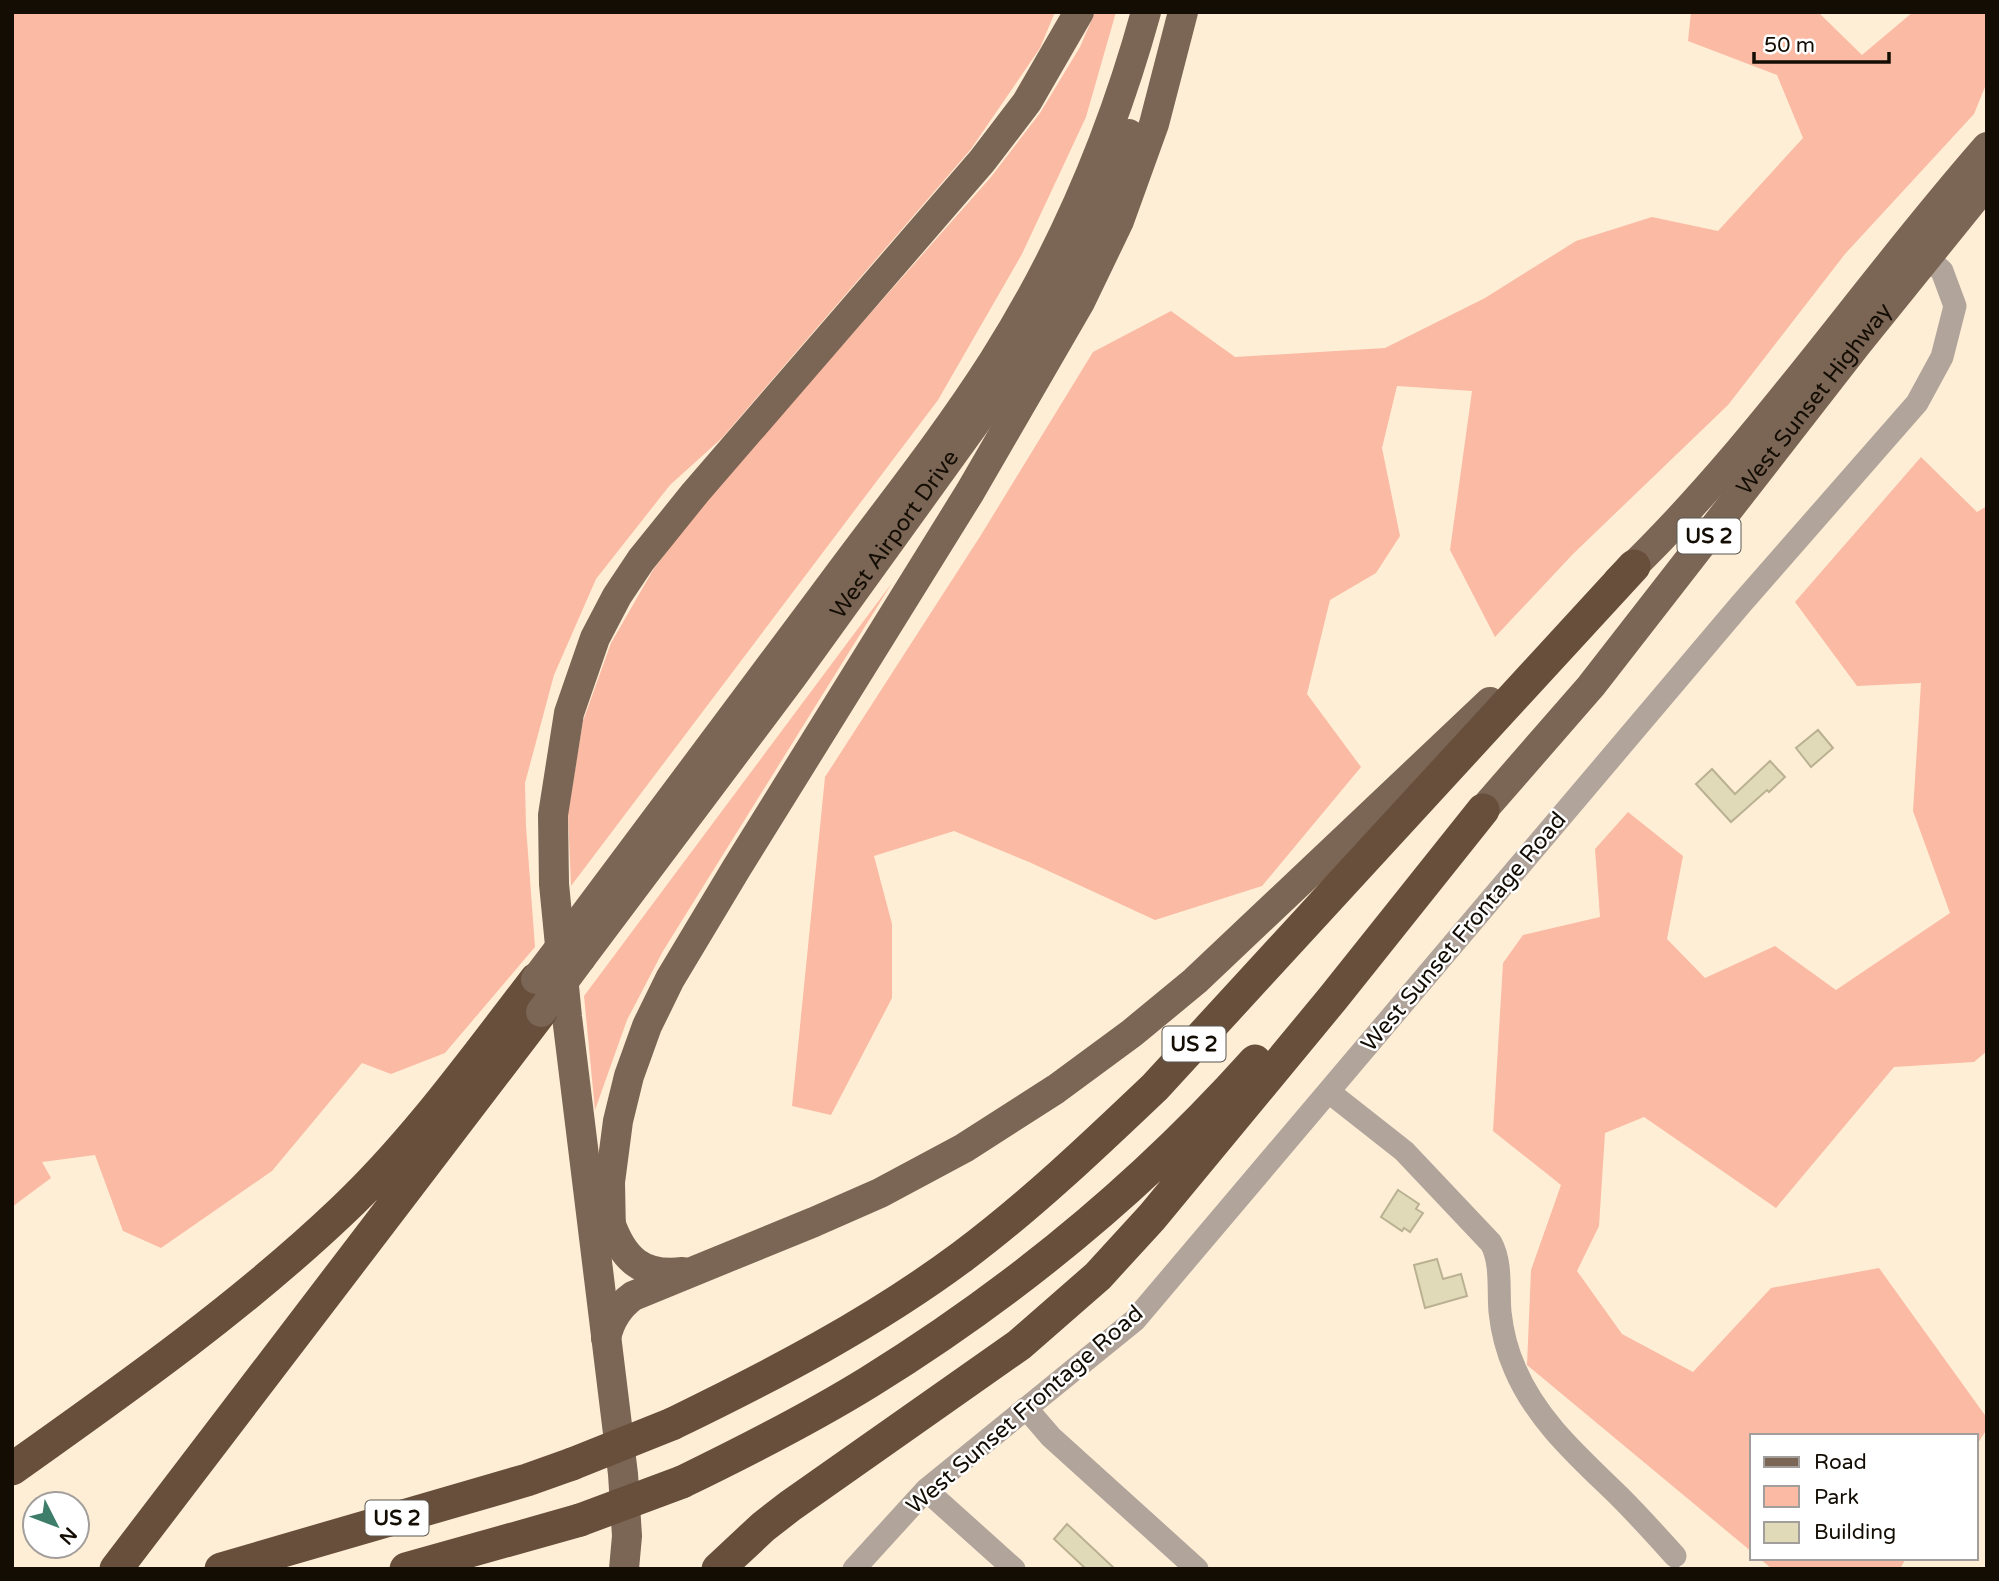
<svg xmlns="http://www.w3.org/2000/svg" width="1999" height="1581" viewBox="0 0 1999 1581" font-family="'Varela Round',sans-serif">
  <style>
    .green { fill: #fbbaa3 }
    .building { fill: #e1dab8; stroke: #b9b191; stroke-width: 2 }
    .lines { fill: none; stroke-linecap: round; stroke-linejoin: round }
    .minor { stroke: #b1a49b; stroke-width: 23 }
    .major { stroke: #7b6554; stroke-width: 30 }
    .highway { stroke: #684f3c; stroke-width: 33 }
    .major-bridge { stroke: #7b6554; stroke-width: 30 }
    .highway-bridge { stroke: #684f3c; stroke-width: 33 }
    .labels { text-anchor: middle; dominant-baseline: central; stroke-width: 5; stroke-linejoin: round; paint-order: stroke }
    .shield { fill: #fff; stroke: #5a564f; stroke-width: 2 }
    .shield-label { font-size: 21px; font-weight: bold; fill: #130d04 }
    .street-label { font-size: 23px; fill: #130d04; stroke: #fff }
  </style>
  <rect width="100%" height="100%" fill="#ffeed6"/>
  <path class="green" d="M 12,12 L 1055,12 L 1040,48 L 971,149 L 722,438 L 670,485 L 596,579 L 554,675 L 525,783 L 526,826 L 535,947 L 445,1053 L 391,1074 L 362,1063 L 272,1171 L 161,1248 L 123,1231 L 95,1155 L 42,1162 L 51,1178 L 12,1207 Z
    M 1095,12 L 1116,12 L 1086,117 L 1022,254 L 938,400 L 571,886 L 568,813 L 583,721 L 611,643 L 653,570 L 707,498 L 991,177 L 1040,113 L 1080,47 Z
    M 1691,12 L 1818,12 L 1862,55 L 1913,12 L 1987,12 L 1987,82 L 1974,114 L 1845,254 L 1728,405 L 1573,554 L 1495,637 L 1450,550 L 1472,391 L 1397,386 L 1382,448 L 1400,536 L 1376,573 L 1330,600 L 1307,694 L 1361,767 L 1262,886 L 1155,920 L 1029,862 L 954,831 L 874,856 L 892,924 L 892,998 L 831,1115 L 792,1106 L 825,777 L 981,535 L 1093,352 L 1171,311 L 1235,357 L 1385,348 L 1485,298 L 1576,241 L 1652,217 L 1718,231 L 1803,138 L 1777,75 L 1688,41 Z
    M 1921,457 L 1977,512 L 1987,506 L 1987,1051 L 1974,1062 L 1894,1067 L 1776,1208 L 1644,1117 L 1605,1133 L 1599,1226 L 1577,1271 L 1622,1334 L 1693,1372 L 1771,1288 L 1879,1268 L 1987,1418 L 1987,1429 L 1976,1446 L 1976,1436 L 1752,1436 L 1752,1552 L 1527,1365 L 1531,1270 L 1561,1185 L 1493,1131 L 1503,963 L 1523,935 L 1600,917 L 1595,849 L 1628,812 L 1683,856 L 1667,939 L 1705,978 L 1775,946 L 1836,990 L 1950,913 L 1913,811 L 1921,683 L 1857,686 L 1795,602 Z
    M 892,583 L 663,951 L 627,1020 L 595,1110 L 584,996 Z
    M 1759,1558 L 1906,1558 L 1900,1569 L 1772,1569 Z"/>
  <path class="building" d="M 1818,730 L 1833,748 L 1811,767 L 1796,748 Z
    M 1770,761 L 1785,777 L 1769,792 L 1767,790 L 1731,822 L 1696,784 L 1712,769 L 1735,794 Z
    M 1398,1190 L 1419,1204 L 1416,1209 L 1423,1213 L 1410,1232 L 1404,1228 L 1402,1231 L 1381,1217 Z
    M 1437,1259 L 1443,1279 L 1461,1274 L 1467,1296 L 1425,1308 L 1414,1265 Z
    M 1067,1524 L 1115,1569 L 1086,1569 L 1054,1539 Z"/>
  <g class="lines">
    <path class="minor" d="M 1329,1092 L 1404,1151 L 1491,1243 C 1502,1263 1498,1289 1500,1312 C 1502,1331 1507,1351 1515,1369 C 1537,1421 1580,1458 1620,1497 C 1639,1516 1657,1536 1675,1556
      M 1026,1408 L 1051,1437 L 1197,1569
      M 926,1490 L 1014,1569
      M 854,1569 L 926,1490 L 1135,1320 L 1741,604 L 1917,403 L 1942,357 L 1955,306 L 1942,271 L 1915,246"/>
    <g class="major">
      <path d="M 1618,581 C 1756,450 1862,289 1987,147"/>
      <path id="s1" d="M 1483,810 L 1591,686 L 1857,344 L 1987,183"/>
      <path d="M 577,925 C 661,813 745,701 828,589 C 884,513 943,440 994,360 C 1062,253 1112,135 1146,12"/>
      <path id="s2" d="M 581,958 L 792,677 L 1012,372 L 1062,287 L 1084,242 L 1129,134"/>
      <path d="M 610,1222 C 623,1259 642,1277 683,1272"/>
      <path d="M 611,1234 L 610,1182 L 618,1121 L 629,1076 L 647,1026 L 670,979 L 736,869 L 970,492 L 1080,302 L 1119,221 L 1154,124 L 1183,12"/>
      <path d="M 606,1338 C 610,1320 619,1306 633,1296 L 814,1222 L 880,1193 L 964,1148 L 1056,1089 L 1132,1033 L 1195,981 L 1490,702"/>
      <path d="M 624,1569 L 627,1536 L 623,1474 L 567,1017 L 554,884 L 553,815 L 569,713 L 595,638 L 617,596 L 641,560 L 695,493 L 982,161 L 1027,102 L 1079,12"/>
    </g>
    <path class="highway" d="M 672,1424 C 773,1375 873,1323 963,1256 C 1031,1205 1093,1146 1155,1087 L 1634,566
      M 12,1469 C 126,1388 241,1307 342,1211 C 415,1142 475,1058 536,979
      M 682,1482 C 746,1451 809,1419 869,1382 C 1011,1294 1144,1185 1255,1061
      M 116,1569 L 541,1012
      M 221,1569 L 527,1480 L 572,1464
      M 406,1569 L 580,1520
      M 718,1569 L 763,1527 L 790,1506 L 1019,1345 L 1098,1276 L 1152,1217 L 1333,998 L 1483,810"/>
    <path class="major-bridge" d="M 536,979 L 577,925
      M 541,1012 L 581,958"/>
    <path class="highway-bridge" d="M 572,1464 L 672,1424
      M 580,1520 L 682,1482"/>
  </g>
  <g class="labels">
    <g class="shield">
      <rect x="1677.5" y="518.5" width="63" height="35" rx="5"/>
      <rect x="1162.5" y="1026.5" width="63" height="35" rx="5"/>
      <rect x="365.5" y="1500.5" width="63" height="35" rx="5"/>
    </g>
    <g class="shield-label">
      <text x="1709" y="536">US 2</text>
      <text x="1194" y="1044">US 2</text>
      <text x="397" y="1518">US 2</text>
    </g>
    <g class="street-label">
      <text stroke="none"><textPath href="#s1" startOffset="528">West Sunset Highway</textPath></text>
      <text stroke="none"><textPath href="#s2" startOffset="527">West Airport Drive</textPath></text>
      <text transform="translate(1464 932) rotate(-50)">West Sunset Frontage Road</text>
      <text transform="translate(1025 1410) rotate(-41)">West Sunset Frontage Road</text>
    </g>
  </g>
  <rect width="1999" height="1581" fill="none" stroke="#130d04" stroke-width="28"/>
  <rect x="1750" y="1434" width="228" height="126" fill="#ffffff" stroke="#a19e9b" stroke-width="2"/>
  <rect x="1764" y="1457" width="35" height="10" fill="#7b6554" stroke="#a19e9b" stroke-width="2"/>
  <text x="1814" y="1469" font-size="21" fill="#130d04">Road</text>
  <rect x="1764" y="1486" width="35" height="21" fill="#fbbaa3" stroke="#a19e9b" stroke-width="2"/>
  <text x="1814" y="1504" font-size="21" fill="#130d04">Park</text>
  <rect x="1764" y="1522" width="35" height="21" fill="#e1dab8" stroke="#a19e9b" stroke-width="2"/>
  <text x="1814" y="1539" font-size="21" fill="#130d04">Building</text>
  <g transform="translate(56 1525) rotate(132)"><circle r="33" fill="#ffffff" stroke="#a19e9b" stroke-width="2"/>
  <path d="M0-5L12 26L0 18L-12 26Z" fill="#3e7d6a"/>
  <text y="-10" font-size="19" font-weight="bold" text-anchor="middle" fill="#130d04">N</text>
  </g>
  <path d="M1754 52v10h135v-10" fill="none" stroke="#130d04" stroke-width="3.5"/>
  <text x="1764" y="52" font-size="21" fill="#130d04" stroke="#ffffff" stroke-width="5" paint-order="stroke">50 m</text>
</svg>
